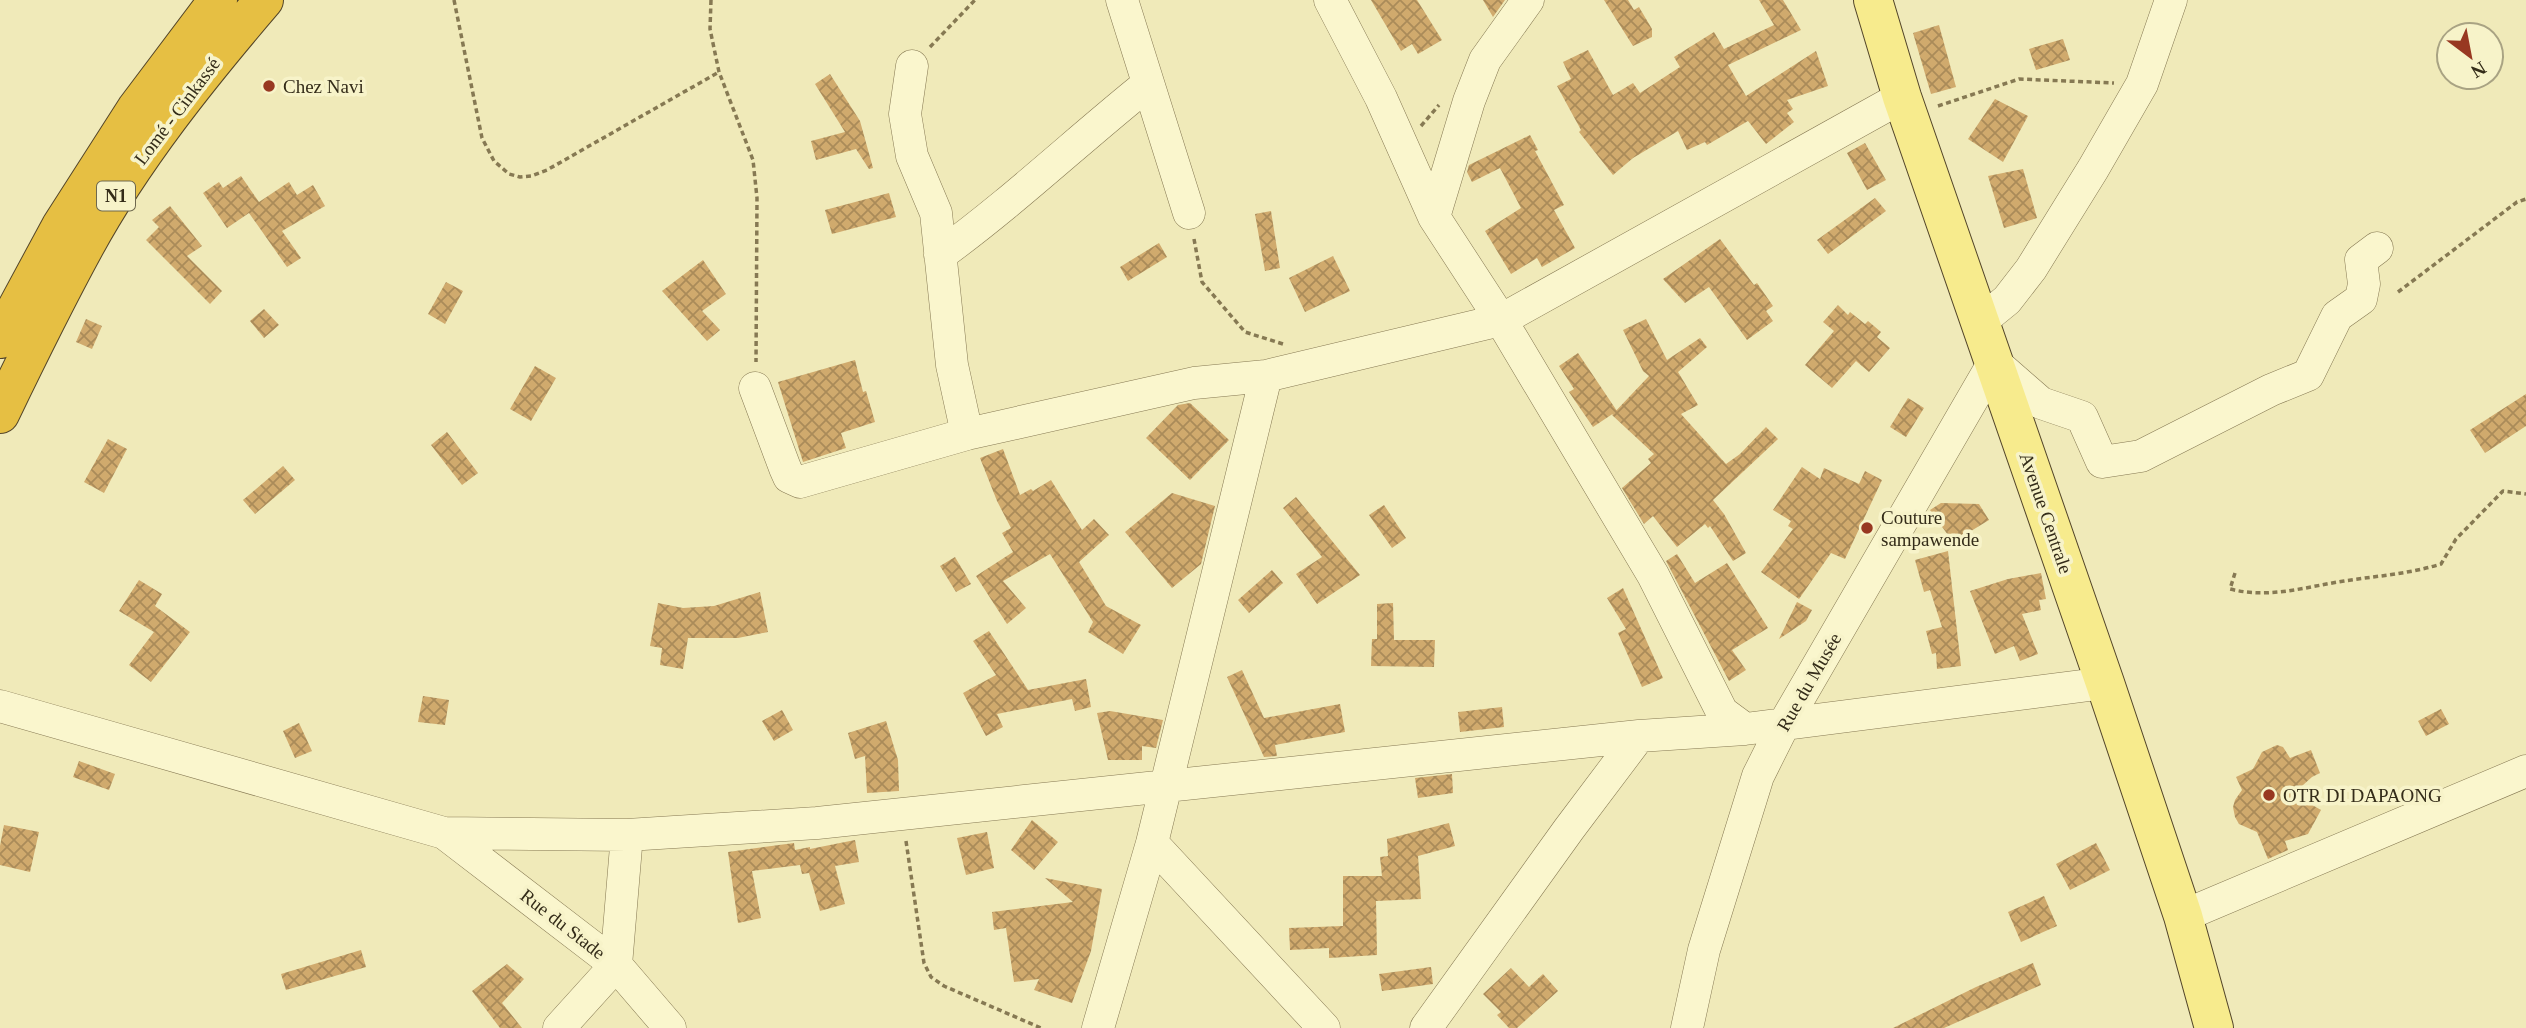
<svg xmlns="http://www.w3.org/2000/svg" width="2526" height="1028" viewBox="0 0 2526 1028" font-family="Georgia,serif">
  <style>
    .building { fill: url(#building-cross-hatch) }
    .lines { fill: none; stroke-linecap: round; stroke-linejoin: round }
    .minor-casing { stroke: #867953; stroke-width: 33 }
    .major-casing { stroke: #534529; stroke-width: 40 }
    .highway-casing { stroke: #534529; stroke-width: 40 }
    .path { stroke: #867953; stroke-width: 3.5; stroke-dasharray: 5 3.5; stroke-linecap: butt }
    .minor { stroke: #faf6cd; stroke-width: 32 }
    .major { stroke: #f7eb8d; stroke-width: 38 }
    .highway { stroke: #e6bf43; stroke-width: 38 }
    .poi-dot { fill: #983821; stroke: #f7f3c9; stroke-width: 2.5 }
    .labels { text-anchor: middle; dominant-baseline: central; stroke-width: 7; stroke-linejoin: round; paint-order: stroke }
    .shield { fill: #f7f3c9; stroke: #6e684e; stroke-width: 2 }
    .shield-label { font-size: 18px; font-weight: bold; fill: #342c19 }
    .poi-label { font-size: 19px; fill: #342c19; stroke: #f7f3c9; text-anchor: start }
    .street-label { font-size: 19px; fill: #342c19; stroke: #f7f3c9 }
  </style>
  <defs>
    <pattern id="building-cross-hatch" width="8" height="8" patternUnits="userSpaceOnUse" patternTransform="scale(1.75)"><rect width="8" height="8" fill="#d0aa6d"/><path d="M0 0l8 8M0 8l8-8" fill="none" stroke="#aa8b59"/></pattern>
  </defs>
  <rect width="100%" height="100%" fill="#f0eab9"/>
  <path class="building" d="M 1371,0 L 1417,0 L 1442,40 L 1418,54 L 1412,44 L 1401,51 Z
    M 1483,0 L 1505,0 L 1493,17 Z
    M 1604,0 L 1628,0 L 1634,10 L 1639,7 L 1652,29 L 1652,37 L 1633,46 Z
    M 1759,0 L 1783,0 L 1801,30 L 1728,65 L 1746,96 L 1816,51 L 1828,86 L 1787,100 L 1793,109 L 1787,113 L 1794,122 L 1766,144 L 1748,121 L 1707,145 L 1705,142 L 1687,150 L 1678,131 L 1633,158 L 1613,175 L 1579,132 L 1581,130 L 1557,86 L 1571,79 L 1563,62 L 1588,50 L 1613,95 L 1633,83 L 1640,93 L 1680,67 L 1674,57 L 1714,32 L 1724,49 L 1774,25 Z
    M 1939,25 L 1956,87 L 1931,94 L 1913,33 Z
    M 2063,39 L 2070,60 L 2036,70 L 2029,49 Z
    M 830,74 L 860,121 L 873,168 L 869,169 L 856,149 L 816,160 L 811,141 L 845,132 L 815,84 Z
    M 1995,99 L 2028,116 L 2003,162 L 1968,139 Z
    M 1530,135 L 1538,150 L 1535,151 L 1564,205 L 1554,210 L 1575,248 L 1542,267 L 1537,258 L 1511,274 L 1485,231 L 1521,208 L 1500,168 L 1472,182 L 1467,172 L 1469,165 Z
    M 1865,143 L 1886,180 L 1867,190 L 1847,153 Z
    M 2023,169 L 2037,218 L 2004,228 L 1988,176 Z
    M 241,176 L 259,202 L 289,182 L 297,195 L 313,185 L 325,206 L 282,231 L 301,258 L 287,267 L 249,213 L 227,228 L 203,193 L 219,182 L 223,188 Z
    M 889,193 L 896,217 L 832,234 L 825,210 Z
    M 1875,198 L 1886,211 L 1828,254 L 1817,240 Z
    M 170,206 L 202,246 L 187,256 L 222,291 L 210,304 L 146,240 L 159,227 L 152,220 Z
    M 1271,211 L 1280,268 L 1265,271 L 1255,214 Z
    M 1720,239 L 1754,285 L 1757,283 L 1773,306 L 1766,311 L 1773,321 L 1747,340 L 1709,287 L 1685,303 L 1663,279 Z
    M 1159,243 L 1167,257 L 1128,281 L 1120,267 Z
    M 1333,256 L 1350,291 L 1305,312 L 1289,278 Z
    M 703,260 L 726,294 L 702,311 L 720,330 L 707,341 L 662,291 Z
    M 446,282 L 463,291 L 445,324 L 428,314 Z
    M 1838,305 L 1848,315 L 1850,312 L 1865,324 L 1868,321 L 1881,332 L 1877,337 L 1890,348 L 1869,372 L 1856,361 L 1832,388 L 1805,365 L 1834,331 L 1823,322 Z
    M 264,309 L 279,325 L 264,338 L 250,321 Z
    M 86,319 L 102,326 L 92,349 L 76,342 Z
    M 1646,319 L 1667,360 L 1700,338 L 1707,347 L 1678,372 L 1698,405 L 1681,414 L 1726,464 L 1740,454 L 1766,427 L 1778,439 L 1713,500 L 1724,514 L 1746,553 L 1733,561 L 1710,526 L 1708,528 L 1705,524 L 1677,547 L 1653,516 L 1644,524 L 1622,488 L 1651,463 L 1648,459 L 1654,454 L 1612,415 L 1649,376 L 1643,371 L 1623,330 Z
    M 1578,353 L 1617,411 L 1593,427 L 1569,392 L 1574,389 L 1559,366 Z
    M 855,360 L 863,392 L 866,391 L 875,422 L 841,433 L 846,448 L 803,462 L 778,382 Z
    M 535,366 L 556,378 L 531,421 L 510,409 Z
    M 2526,394 L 2526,426 L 2485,453 L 2470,430 Z
    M 1908,398 L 1924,408 L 1906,437 L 1890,427 Z
    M 1190,403 L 1229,440 L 1190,480 L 1146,438 L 1178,405 Z
    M 447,432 L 478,473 L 462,485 L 431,445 Z
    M 108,439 L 127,449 L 104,493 L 84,482 Z
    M 1003,449 L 1020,495 L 1031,489 L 1033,491 L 1051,480 L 1082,530 L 1094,519 L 1109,535 L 1079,562 L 1106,606 L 1141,625 L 1123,654 L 1088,632 L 1093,622 L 1050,554 L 1003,581 L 1026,608 L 1007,624 L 976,576 L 1013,552 L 1002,533 L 1011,528 L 997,501 L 980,458 Z
    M 283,466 L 295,480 L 255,514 L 243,500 Z
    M 1802,467 L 1820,479 L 1824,468 L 1859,484 L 1865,471 L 1882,480 L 1845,559 L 1831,553 L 1799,599 L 1761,572 L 1793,529 L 1788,526 L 1791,521 L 1773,510 Z
    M 1172,493 L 1215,506 L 1201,564 L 1172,588 L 1125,532 Z
    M 1296,497 L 1360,575 L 1317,604 L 1296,574 L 1322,557 L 1283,508 Z
    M 1941,503 L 1979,504 L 1989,520 L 1953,542 L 1930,510 Z
    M 1384,505 L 1406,538 L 1392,548 L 1369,515 Z
    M 1948,551 L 1961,666 L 1937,669 L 1936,653 L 1932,654 L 1926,631 L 1942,627 L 1930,590 L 1924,592 L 1915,560 Z
    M 1677,554 L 1695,583 L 1727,563 L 1768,628 L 1732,650 L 1746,670 L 1729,681 L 1666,561 Z
    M 955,557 L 971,584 L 956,592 L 940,566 Z
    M 1272,570 L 1283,583 L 1249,613 L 1238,600 Z
    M 2041,573 L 2046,599 L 2039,600 L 2041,610 L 2022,614 L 2038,654 L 2020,661 L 2014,646 L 1995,654 L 1970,591 L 2008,579 Z
    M 139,580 L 162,594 L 155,606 L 190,632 L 151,682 L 129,665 L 154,632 L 119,611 Z
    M 1623,588 L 1663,678 L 1642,687 L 1618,633 L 1626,629 L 1607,598 Z
    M 760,592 L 768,632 L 738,638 L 688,638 L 683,669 L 660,665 L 662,648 L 650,646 L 658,603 L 683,608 L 714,606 Z
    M 1797,602 L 1812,610 L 1806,621 L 1779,639 Z
    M 1393,603 L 1394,640 L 1435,640 L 1434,667 L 1371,666 L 1372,639 L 1377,639 L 1377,604 Z
    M 989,631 L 1028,690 L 1086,679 L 1091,707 L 1075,711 L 1072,699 L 997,714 L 1003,727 L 986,736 L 963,693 L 996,675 L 973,641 Z
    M 1242,670 L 1264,718 L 1340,704 L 1345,732 L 1275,745 L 1277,756 L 1264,757 L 1227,677 Z
    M 423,696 L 449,700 L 445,725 L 418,722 Z
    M 1502,707 L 1504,727 L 1460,732 L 1458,712 Z
    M 2441,709 L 2449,724 L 2426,736 L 2418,721 Z
    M 782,710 L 793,730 L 774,741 L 762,721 Z
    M 1110,711 L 1163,720 L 1156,748 L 1142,746 L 1142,760 L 1108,760 L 1097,713 Z
    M 886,721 L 898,760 L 899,791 L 867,793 L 865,756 L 855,759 L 848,733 Z
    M 299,723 L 312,751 L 295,758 L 283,731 Z
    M 2277,745 L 2283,747 L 2290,758 L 2311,750 L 2320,773 L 2312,777 L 2293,794 L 2321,810 L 2308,834 L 2285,841 L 2288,850 L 2268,859 L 2257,832 L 2239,824 L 2235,817 L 2233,807 L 2235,800 L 2242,790 L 2236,777 L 2253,769 L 2262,752 Z
    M 79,761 L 115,774 L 109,790 L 73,777 Z
    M 1452,774 L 1453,793 L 1418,798 L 1415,778 Z
    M 1032,820 L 1058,842 L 1034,870 L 1011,850 Z
    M 1449,823 L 1455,846 L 1418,856 L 1421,899 L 1376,901 L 1377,955 L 1329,958 L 1329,948 L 1290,950 L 1289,928 L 1343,926 L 1343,876 L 1382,876 L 1380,857 L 1388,856 L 1387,839 Z
    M 4,825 L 39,832 L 30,872 L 0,865 L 0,846 Z
    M 987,832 L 994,868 L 966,875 L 957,838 Z
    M 855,840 L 859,862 L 835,866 L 845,904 L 820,911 L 809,873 L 802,874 L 800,865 L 752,871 L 761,918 L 738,923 L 728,852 L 794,843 L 795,850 L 810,847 L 810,849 Z
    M 2096,843 L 2110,870 L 2070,890 L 2056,864 Z
    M 1045,878 L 1102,889 L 1091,951 L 1072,1003 L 1034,990 L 1039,979 L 1014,982 L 1006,928 L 994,930 L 992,912 L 1073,902 Z
    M 2044,896 L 2057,926 L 2021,942 L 2008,912 Z
    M 361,950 L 366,967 L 286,990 L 281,974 Z
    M 2033,963 L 2041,985 L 1944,1028 L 1893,1028 L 1976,987 Z
    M 507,964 L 524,979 L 502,1003 L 522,1028 L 500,1028 L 472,991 Z
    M 1431,967 L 1433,984 L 1382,991 L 1379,974 Z
    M 1511,968 L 1529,987 L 1543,974 L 1558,991 L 1517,1028 L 1509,1028 L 1497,1015 L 1501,1012 L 1483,994 Z"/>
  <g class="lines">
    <g class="minor-casing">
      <path id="minor" d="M 1122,0 L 1189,213
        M 1330,0 L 1381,98 L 1434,217
        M 1528,0 L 1485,60 L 1469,101 L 1434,217 L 1501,320 L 1653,575 L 1722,712 L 1745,729
        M 912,66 L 905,114 L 912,156 L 936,213 L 952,365 L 967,434
        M 940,255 C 1013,202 1078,140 1148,84
        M 1980,322 L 2007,300 L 2031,269 L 2093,169 L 2142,84 L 2171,0
        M 755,388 L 785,468 L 789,477 L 800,482 L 967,434 L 1194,383 L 1266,376
        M 0,706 L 444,833 L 627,835 L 817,823 L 1639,736 L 1745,729 L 2105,683
        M 444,833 L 616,965 L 670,1028
        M 1152,843 L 1324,1028
        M 2183,916 L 2526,771
        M 559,1028 L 616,965 L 627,835
        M 1098,1028 L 1152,843 L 1266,376 L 1501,320 L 1902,97
        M 1426,1028 L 1569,829 L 1639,736
        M 1687,1028 L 1704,950 L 1758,776 L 1784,724 L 1994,362 L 2041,403 L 2082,417 L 2102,462 L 2141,456 L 2271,390 L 2308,375 L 2337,316 L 2361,299 L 2364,284 L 2361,260 L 2377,248"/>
    </g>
    <g class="major-casing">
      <path id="major" d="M 1873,0 L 1902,97 L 2105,683 L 2183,916 L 2214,1028"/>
    </g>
    <g class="highway-casing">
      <path id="highway" d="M 0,339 L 61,226 L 136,109 L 218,0
        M 0,414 C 27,358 55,301 85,246 C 133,158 199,76 264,0"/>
    </g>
    <path class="path" d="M 454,0 L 482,138 L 494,161 L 509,174 L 520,177 L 531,176 L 547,170 L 719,72
      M 711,0 L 710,29 L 719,72 L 753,160 L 757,198 L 756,362
      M 930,47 L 975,0
      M 1938,106 L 2019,79 L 2114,83
      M 1421,126 L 1439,105
      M 1194,239 L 1202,282 L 1245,332 L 1283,344
      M 2398,292 L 2517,202 L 2526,199
      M 2235,573 L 2230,589 C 2269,599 2305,587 2344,581 C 2376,576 2409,574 2441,564 L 2456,539 L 2503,491 L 2526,494
      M 906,841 L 924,963 L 931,977 L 944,986 L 1041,1028"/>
    <use href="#minor" class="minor"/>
    <use href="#major" class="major"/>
    <use href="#highway" class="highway"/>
  </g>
  <g class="poi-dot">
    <circle cx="269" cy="86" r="7"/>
    <circle cx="1867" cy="528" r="7"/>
    <circle cx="2269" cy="795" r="7"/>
  </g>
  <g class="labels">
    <rect class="shield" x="97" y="181.5" width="38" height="29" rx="5"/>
    <g class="shield-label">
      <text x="116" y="196">N1</text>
    </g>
    <g class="poi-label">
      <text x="283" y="86">Chez Navi</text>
      <text x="1881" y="517">Couture<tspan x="1881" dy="22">sampawende</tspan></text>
      <text x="2283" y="795">OTR DI DAPAONG</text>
    </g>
    <g class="street-label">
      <text transform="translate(177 111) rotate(-53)">Lomé - Cinkassé</text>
      <text transform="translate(2046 513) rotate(71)">Avenue Centrale</text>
      <text transform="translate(1809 682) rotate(-60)">Rue du Musée</text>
      <text transform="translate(563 924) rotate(38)">Rue du Stade</text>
    </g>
  </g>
  <g transform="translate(2470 56) rotate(148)"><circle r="33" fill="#f7f3c9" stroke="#a9a383" stroke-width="2"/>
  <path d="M0-5L12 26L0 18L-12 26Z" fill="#983821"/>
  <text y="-10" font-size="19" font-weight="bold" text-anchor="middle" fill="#342c19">N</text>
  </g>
</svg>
